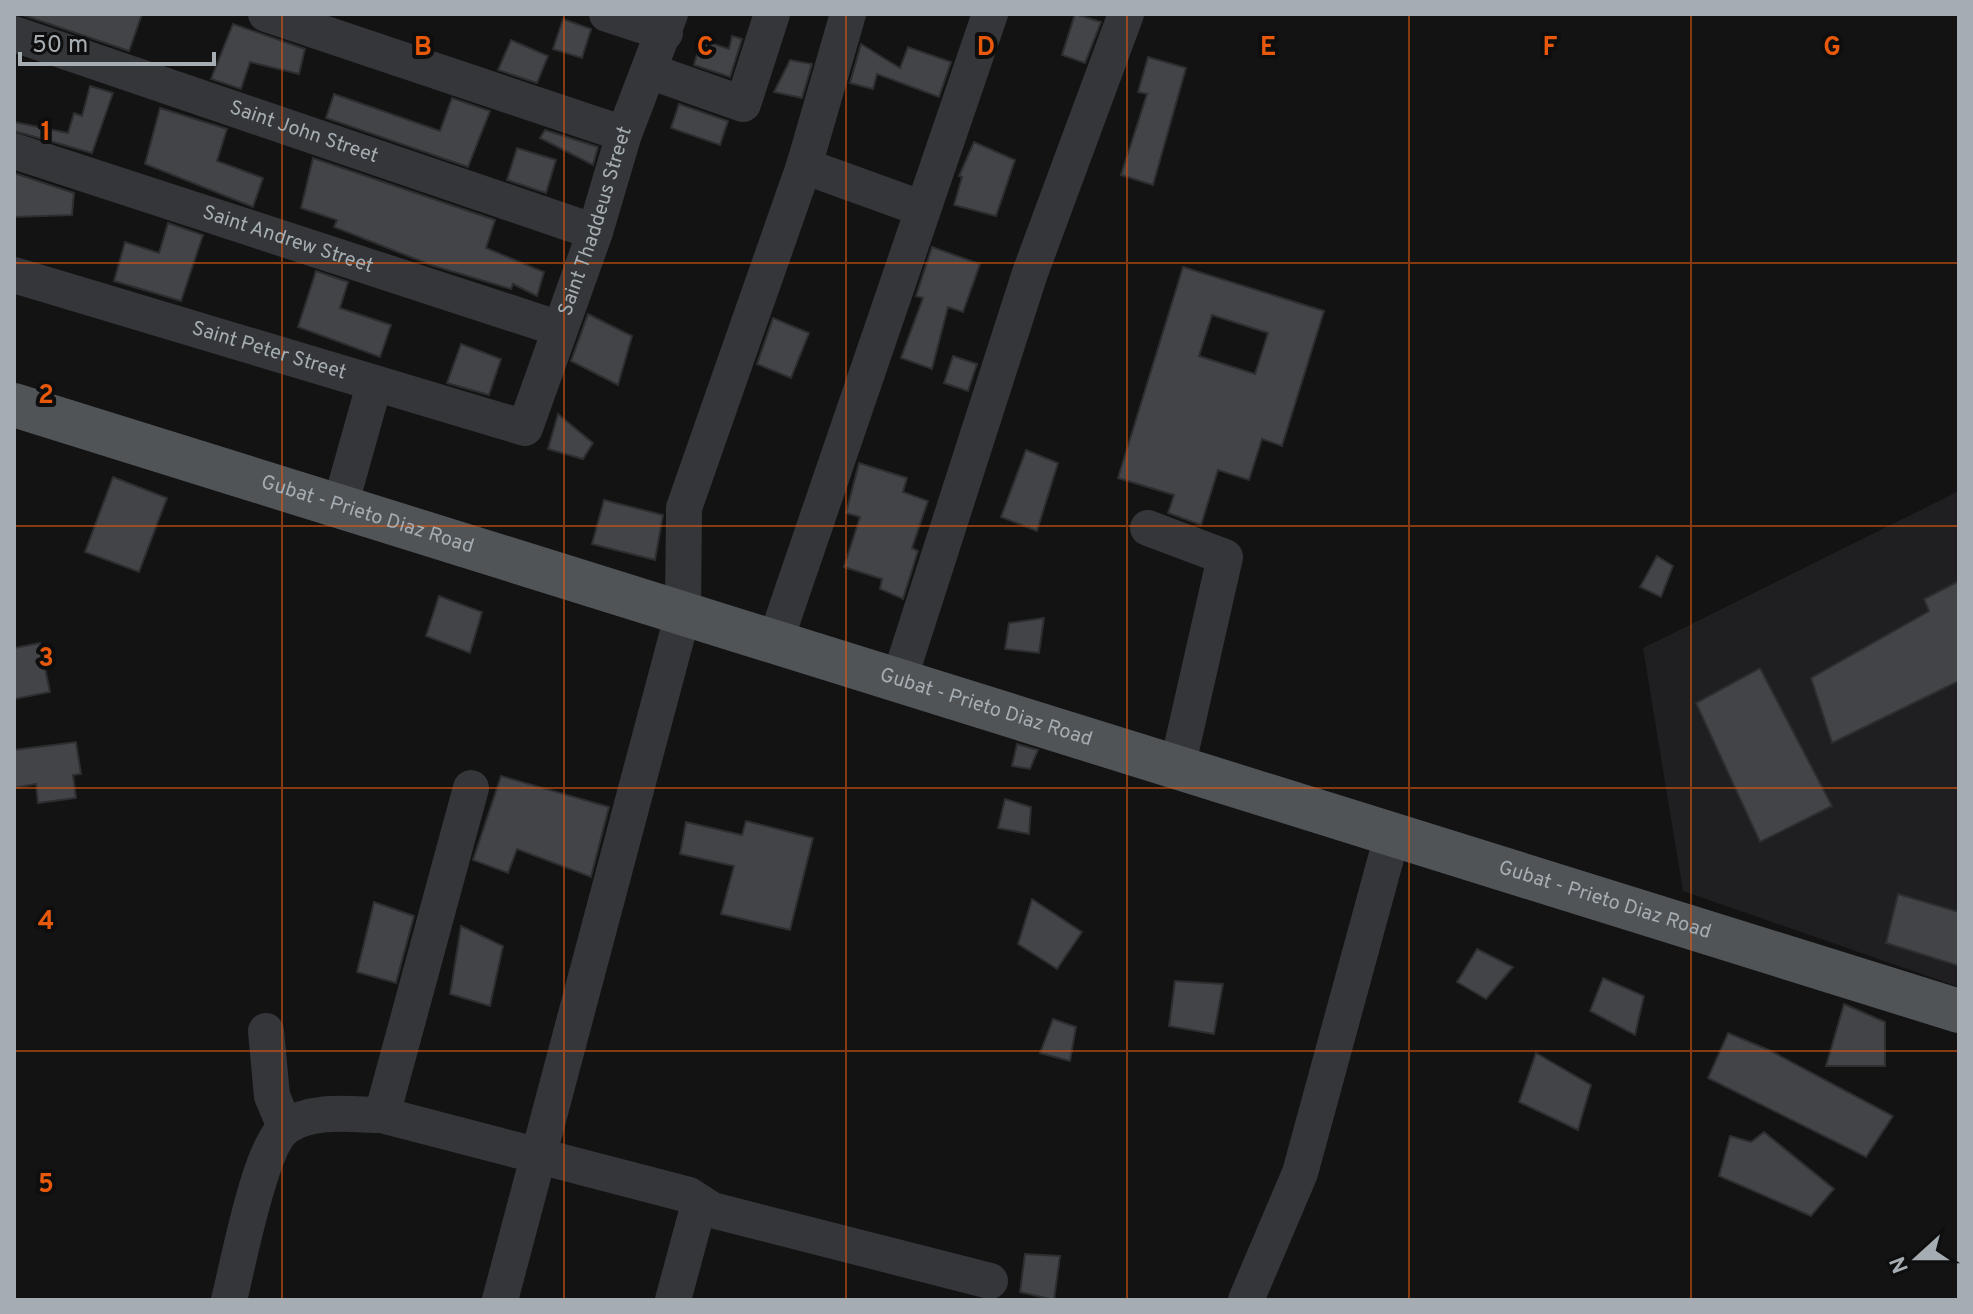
<svg xmlns="http://www.w3.org/2000/svg" width="1973" height="1314" viewBox="0 0 1973 1314" font-family="Overpass,sans-serif">
  <style>
    .built { fill: #1f1f21 }
    .building { fill: #424447; stroke: #2d2e30; stroke-width: 2; fill-rule: evenodd }
    .lines { fill: none; stroke-linecap: round; stroke-linejoin: round }
    .minor { stroke: #343639; stroke-width: 36 }
    .major { stroke: #505457; stroke-width: 44 }
    .grid { fill: none; stroke: #e8590c; stroke-width: 2; stroke-opacity: 0.55 }
    .labels { text-anchor: middle; dominant-baseline: central; stroke-width: 8; stroke-linejoin: round; paint-order: stroke }
    .street-label { font-size: 20px; fill: #a5adb3; stroke: #0e0e0f }
    .grid-label { font-size: 26px; text-anchor: middle; font-weight: bold; fill: #e8590c; stroke: #0e0e0f; stroke-width: 8; stroke-linejoin: round; paint-order: stroke }
  </style>
  <rect width="100%" height="100%" fill="#131314"/>
  <path class="built" d="M 1959,491 L 1959,987 L 1683,891 L 1643,648 Z"/>
  <path class="building" d="M 20,14 L 142,14 L 129,51 Z
    M 1075,14 L 1101,22 L 1085,63 L 1062,55 Z
    M 563,19 L 591,29 L 582,58 L 553,49 Z
    M 233,24 L 305,49 L 299,74 L 250,62 L 241,89 L 211,79 Z
    M 732,36 L 742,39 L 730,77 L 694,65 L 701,40 L 729,49 Z
    M 511,40 L 548,56 L 537,83 L 498,70 Z
    M 861,44 L 900,68 L 908,47 L 951,62 L 939,97 L 877,74 L 873,89 L 850,83 Z
    M 1148,57 L 1186,68 L 1153,185 L 1121,175 L 1147,94 L 1138,92 Z
    M 790,60 L 812,64 L 802,98 L 774,92 Z
    M 90,86 L 113,93 L 92,153 L 14,131 L 14,122 L 68,133 L 74,113 L 82,116 Z
    M 334,94 L 440,131 L 452,98 L 490,111 L 468,167 L 326,118 Z
    M 679,104 L 728,121 L 720,145 L 671,128 Z
    M 160,108 L 227,129 L 217,161 L 263,178 L 253,207 L 145,164 Z
    M 545,130 L 598,147 L 593,165 L 540,138 Z
    M 974,142 L 1015,160 L 996,216 L 954,205 L 962,177 L 959,176 Z
    M 517,148 L 556,160 L 546,193 L 507,180 Z
    M 313,158 L 495,220 L 486,248 L 544,272 L 537,296 L 513,284 L 511,289 L 431,265 L 334,227 L 337,220 L 301,208 Z
    M 14,173 L 74,193 L 72,215 L 14,217 Z
    M 168,223 L 203,235 L 181,301 L 114,281 L 125,242 L 159,253 Z
    M 932,247 L 980,264 L 963,312 L 948,307 L 932,369 L 901,358 L 923,298 L 916,296 Z
    M 1183,267 L 1324,311 L 1282,446 L 1262,439 L 1249,480 L 1218,470 L 1201,525 L 1168,513 L 1174,495 L 1118,478 ZM 1212,315 L 1268,333 L 1255,374 L 1199,356 Z
    M 316,271 L 348,282 L 340,308 L 391,325 L 380,357 L 298,327 Z
    M 588,314 L 632,336 L 618,385 L 571,361 Z
    M 773,318 L 809,333 L 791,378 L 757,364 Z
    M 461,344 L 501,359 L 489,395 L 447,383 Z
    M 953,356 L 977,364 L 968,391 L 944,383 Z
    M 558,414 L 593,443 L 583,459 L 548,449 Z
    M 1026,450 L 1058,463 L 1037,531 L 1001,517 Z
    M 859,463 L 907,478 L 903,492 L 928,501 L 912,548 L 918,551 L 903,599 L 880,589 L 882,579 L 844,567 L 860,517 L 846,513 Z
    M 113,477 L 167,498 L 139,572 L 85,552 Z
    M 604,500 L 663,515 L 655,560 L 592,544 Z
    M 1657,556 L 1673,566 L 1661,597 L 1640,587 Z
    M 1959,581 L 1959,681 L 1832,743 L 1811,678 L 1929,611 L 1924,599 Z
    M 439,596 L 482,612 L 470,653 L 426,636 Z
    M 1044,618 L 1039,653 L 1005,649 L 1009,623 Z
    M 40,643 L 50,692 L 14,699 L 14,648 Z
    M 1760,668 L 1832,806 L 1760,842 L 1696,703 Z
    M 76,742 L 81,774 L 73,775 L 76,798 L 38,803 L 36,784 L 14,788 L 14,750 Z
    M 1017,744 L 1038,750 L 1030,769 L 1012,766 Z
    M 501,776 L 609,807 L 591,877 L 517,849 L 508,873 L 473,860 Z
    M 1005,799 L 1031,807 L 1029,834 L 998,828 Z
    M 746,821 L 813,838 L 790,930 L 721,914 L 734,866 L 680,854 L 686,822 L 742,835 Z
    M 1898,894 L 1959,912 L 1959,966 L 1886,943 Z
    M 1032,899 L 1082,932 L 1057,969 L 1018,944 Z
    M 374,902 L 414,916 L 396,983 L 357,972 Z
    M 461,926 L 503,946 L 490,1006 L 450,994 Z
    M 1477,949 L 1513,967 L 1486,999 L 1457,982 Z
    M 1603,978 L 1644,996 L 1635,1035 L 1590,1011 Z
    M 1175,981 L 1223,984 L 1214,1034 L 1169,1026 Z
    M 1844,1004 L 1885,1022 L 1885,1066 L 1826,1066 Z
    M 1053,1019 L 1076,1027 L 1070,1061 L 1040,1053 Z
    M 1728,1033 L 1769,1050 L 1893,1116 L 1866,1157 L 1708,1078 Z
    M 1536,1053 L 1591,1085 L 1578,1130 L 1519,1102 Z
    M 1764,1132 L 1834,1189 L 1811,1216 L 1719,1176 L 1730,1136 L 1751,1142 Z
    M 1025,1254 L 1060,1256 L 1054,1300 L 1020,1292 Z"/>
  <g class="lines">
    <g class="minor">
      <path d="M 266,14 L 624,134"/>
      <path d="M 607,14 L 665,33"/>
      <path id="s1" d="M 14,34 L 595,232"/>
      <path d="M 649,71 L 743,104 L 772,14"/>
      <path id="s2" d="M 14,151 L 560,329"/>
      <path d="M 804,166 L 923,209"/>
      <path id="s3" d="M 14,275 L 525,428 L 595,232 L 624,134 L 670,14"/>
      <path d="M 340,506 L 374,385"/>
      <path d="M 1148,528 L 1225,557 L 1177,768"/>
      <path d="M 775,642 L 990,14"/>
      <path d="M 899,680 L 1030,273 L 1126,14"/>
      <path d="M 471,788 L 382,1115 L 689,1195 L 712,1210 L 990,1281"/>
      <path d="M 266,1031 L 272,1096 L 285,1127"/>
      <path d="M 229,1300 C 238,1265 260,1145 286,1127 C 312,1108 353,1115 382,1115"/>
      <path d="M 500,1300 L 683,613 L 684,508 L 804,166 L 848,14"/>
      <path d="M 673,1300 L 699,1204"/>
      <path d="M 1246,1300 L 1300,1173 L 1392,836"/>
    </g>
    <path class="major" id="s4" d="M 14,405 L 1959,1011"/>
  </g>
  <path class="grid" d="M 282,14 L 282,1300M 564,14 L 564,1300M 846,14 L 846,1300M 1127,14 L 1127,1300M 1409,14 L 1409,1300M 1691,14 L 1691,1300M 14,263 L 1959,263M 14,526 L 1959,526M 14,788 L 1959,788M 14,1051 L 1959,1051"/>
  <g class="labels">
    <g class="street-label">
      <text stroke="none"><textPath href="#s1" startOffset="306">Saint John Street</textPath></text>
      <text stroke="none"><textPath href="#s3" startOffset="752">Saint Thaddeus Street</textPath></text>
      <text stroke="none"><textPath href="#s2" startOffset="288">Saint Andrew Street</textPath></text>
      <text stroke="none"><textPath href="#s3" startOffset="266">Saint Peter Street</textPath></text>
      <text stroke="none"><textPath href="#s4" startOffset="370">Gubat - Prieto Diaz Road</textPath></text>
      <text stroke="none"><textPath href="#s4" startOffset="1018">Gubat - Prieto Diaz Road</textPath></text>
      <text stroke="none"><textPath href="#s4" startOffset="1666">Gubat - Prieto Diaz Road</textPath></text>
    </g>
  </g>
  <g class="grid-label">
    <text x="423" y="55">B</text>
    <text x="705" y="55">C</text>
    <text x="986" y="55">D</text>
    <text x="1268" y="55">E</text>
    <text x="1550" y="55">F</text>
    <text x="1832" y="55">G</text>
    <text x="46" y="140">1</text>
    <text x="46" y="403">2</text>
    <text x="46" y="666">3</text>
    <text x="46" y="929">4</text>
    <text x="46" y="1192">5</text>
  </g>
  <rect width="1973" height="1314" fill="none" stroke="#a5adb3" stroke-width="32"/>
  <g transform="translate(1917 1258) rotate(249)" stroke="#0e0e0f" stroke-width="6" paint-order="stroke">
  <path d="M0-6L14 30L0 20L-14 30Z" fill="#a5adb3"/>
  <text y="-12" font-size="22" font-weight="bold" text-anchor="middle" fill="#a5adb3">N</text>
  </g>
  <path d="M20 52v12h194v-12" fill="none" stroke="#a5adb3" stroke-width="4"/>
  <text x="32" y="52" font-size="24" fill="#a5adb3" stroke="#0e0e0f" stroke-width="6" paint-order="stroke">50 m</text>
</svg>
